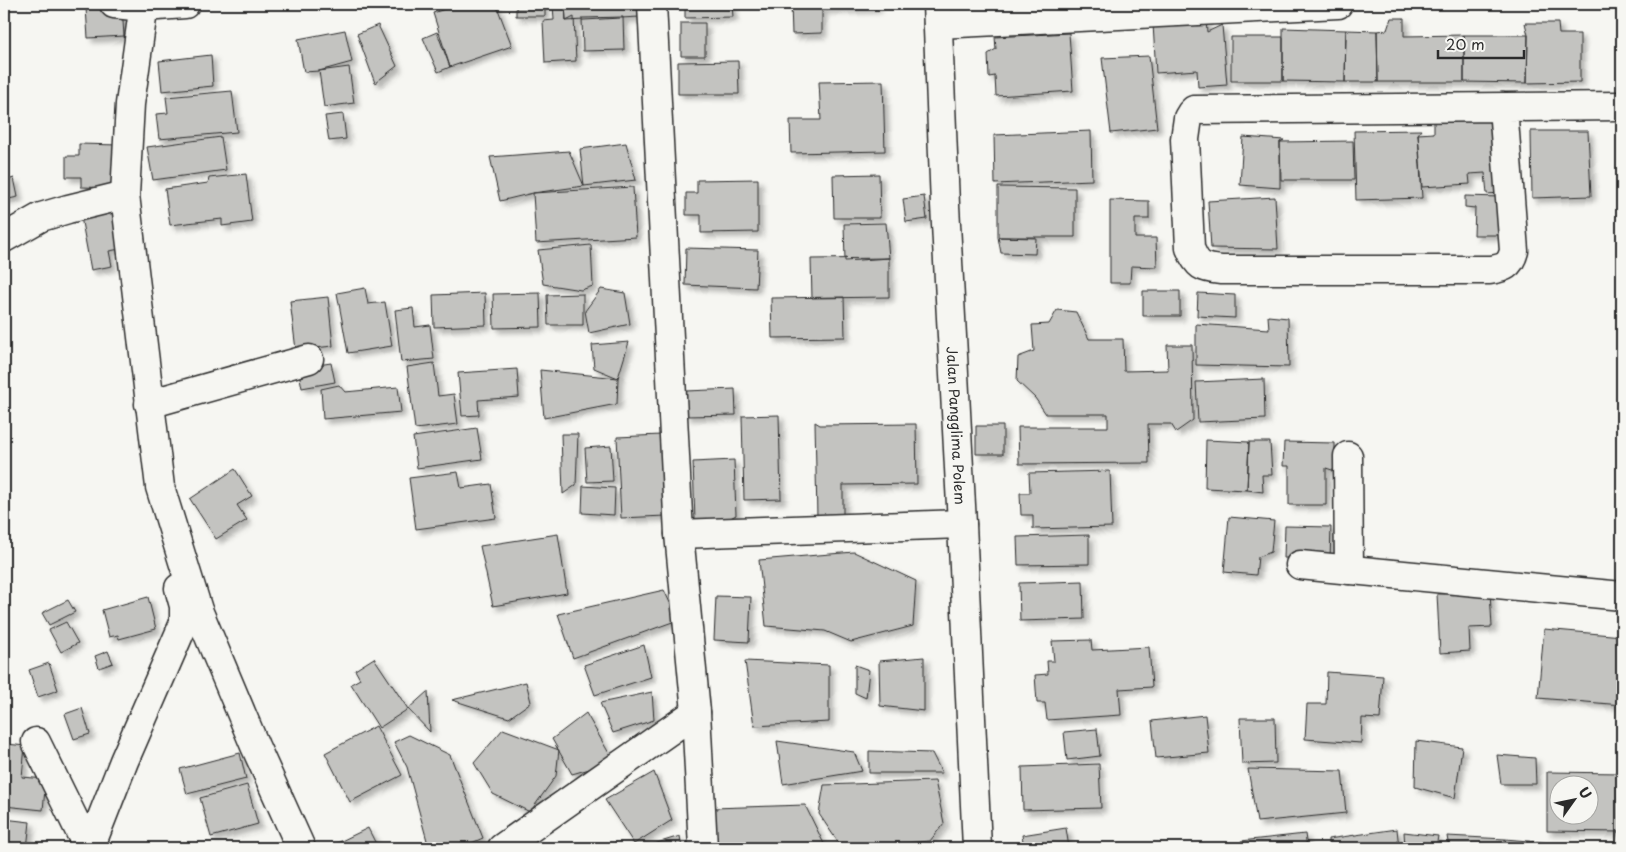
<svg xmlns="http://www.w3.org/2000/svg" width="1626" height="852" viewBox="0 0 1626 852" font-family="'Playpen Sans',sans-serif">
  <style>
    .building { fill: #c3c3c0; stroke: #2b2b2b; fill-rule: evenodd; filter: url(#shadow) }
    .lines { fill: none; stroke-linecap: round; stroke-linejoin: round }
    .minor-casing { stroke: #2b2b2b; stroke-width: 31 }
    .minor { stroke: #f6f6f2; stroke-width: 28 }
    .labels { text-anchor: middle; dominant-baseline: central; stroke-width: 5; stroke-linejoin: round; paint-order: stroke }
    .street-label { font-size: 14px; fill: #2b2b2b; stroke: #f6f6f2 }
  </style>
  <defs>
    <filter id="shadow"><feDropShadow dx="4.5" dy="4.5" stdDeviation="2.5" flood-color="#0004"/></filter>
  </defs>
  <rect width="100%" height="100%" fill="#f6f6f2"/>
  <filter id="ink" filterUnits="userSpaceOnUse"><feTurbulence type="fractalNoise" baseFrequency=".02" numOctaves="2"/><feDisplacementMap in="SourceGraphic" scale="10" xChannelSelector="R" yChannelSelector="G"/><feConvolveMatrix kernelMatrix="1 2 1 2 8 2 1 2 1" color-interpolation-filters="sRGB"/></filter>
  <g filter="url(#ink)">
    <path class="building" d="M 460,4 L 496,4 L 512,46 L 450,67 L 433,13 Z
      M 516,4 L 545,4 L 545,16 L 516,16 Z
      M 553,4 L 565,4 L 566,21 L 574,17 L 576,61 L 545,63 L 543,21 L 554,20 Z
      M 565,4 L 639,4 L 639,17 L 566,21 Z
      M 685,4 L 732,4 L 733,17 L 685,18 Z
      M 791,4 L 877,4 L 877,8 L 822,9 L 822,33 L 792,34 Z
      M 122,6 L 124,36 L 88,38 L 86,8 Z
      M 623,17 L 624,50 L 583,51 L 582,18 Z
      M 1391,18 L 1404,18 L 1404,36 L 1464,35 L 1464,82 L 1378,82 L 1377,31 L 1387,30 Z
      M 1206,20 L 1207,32 L 1222,25 L 1227,85 L 1198,87 L 1197,70 L 1156,73 L 1153,24 Z
      M 681,23 L 705,23 L 705,56 L 681,56 Z
      M 1525,23 L 1558,23 L 1559,34 L 1580,34 L 1580,82 L 1527,83 L 1528,35 Z
      M 378,25 L 397,66 L 375,83 L 357,34 Z
      M 1283,28 L 1346,30 L 1345,82 L 1283,81 Z
      M 345,30 L 352,62 L 319,71 L 304,72 L 298,39 Z
      M 1346,30 L 1377,31 L 1378,82 L 1345,82 Z
      M 437,32 L 450,67 L 438,72 L 423,38 Z
      M 1069,33 L 1073,91 L 996,96 L 995,76 L 989,77 L 988,54 L 996,49 L 995,37 Z
      M 1464,35 L 1528,35 L 1527,83 L 1464,82 Z
      M 1231,37 L 1283,37 L 1283,81 L 1231,81 Z
      M 211,55 L 213,86 L 162,91 L 159,61 Z
      M 1149,56 L 1157,128 L 1111,133 L 1102,58 Z
      M 738,61 L 739,94 L 678,94 L 678,62 Z
      M 349,67 L 354,103 L 324,107 L 319,71 Z
      M 883,81 L 885,151 L 791,153 L 790,120 L 821,120 L 819,82 Z
      M 232,91 L 237,132 L 159,139 L 156,114 L 168,113 L 166,97 Z
      M 343,114 L 346,139 L 329,141 L 325,116 Z
      M 1495,118 L 1500,193 L 1487,194 L 1485,173 L 1469,174 L 1470,184 L 1422,187 L 1418,134 L 1434,133 L 1434,122 Z
      M 1421,130 L 1418,134 L 1422,198 L 1356,200 L 1354,131 Z
      M 1091,131 L 1092,180 L 995,184 L 994,135 Z
      M 1531,131 L 1588,131 L 1591,196 L 1532,198 Z
      M 221,137 L 226,170 L 153,180 L 147,147 Z
      M 1243,137 L 1284,140 L 1280,142 L 1280,188 L 1240,185 Z
      M 1353,141 L 1354,180 L 1281,180 L 1280,142 Z
      M 626,143 L 636,180 L 584,186 L 580,149 Z
      M 79,144 L 119,145 L 118,188 L 81,187 L 81,177 L 66,177 L 66,156 L 79,156 Z
      M 569,151 L 584,186 L 533,193 L 500,201 L 490,157 Z
      M 246,174 L 252,222 L 222,226 L 222,219 L 170,225 L 165,189 L 208,183 L 209,178 Z
      M 879,174 L 880,218 L 834,218 L 833,175 Z
      M 14,178 L 18,197 L 4,200 L 4,181 Z
      M 758,179 L 758,232 L 701,233 L 701,215 L 686,215 L 686,193 L 697,193 L 697,180 Z
      M 633,187 L 636,237 L 536,243 L 533,193 Z
      M 998,187 L 1075,188 L 1075,237 L 998,237 Z
      M 924,196 L 927,219 L 906,222 L 903,199 Z
      M 1465,196 L 1500,197 L 1500,235 L 1474,235 L 1475,208 L 1465,207 Z
      M 1275,197 L 1278,249 L 1211,248 L 1208,201 Z
      M 1110,200 L 1149,201 L 1149,219 L 1135,219 L 1135,238 L 1156,238 L 1157,267 L 1131,266 L 1130,283 L 1110,283 Z
      M 118,210 L 126,248 L 109,251 L 112,266 L 91,270 L 81,217 Z
      M 886,223 L 889,258 L 845,261 L 844,224 Z
      M 998,237 L 1036,238 L 1035,254 L 1001,253 Z
      M 591,245 L 593,286 L 581,290 L 543,284 L 538,250 Z
      M 686,248 L 758,250 L 756,288 L 685,285 Z
      M 889,258 L 889,297 L 812,298 L 811,259 Z
      M 365,288 L 368,304 L 385,302 L 392,346 L 348,353 L 337,293 Z
      M 601,289 L 625,293 L 630,324 L 589,333 L 585,311 Z
      M 1143,291 L 1180,291 L 1180,316 L 1143,316 Z
      M 485,293 L 486,325 L 434,327 L 433,295 Z
      M 540,293 L 541,327 L 494,328 L 493,294 Z
      M 1198,293 L 1235,295 L 1235,318 L 1197,316 Z
      M 583,294 L 583,325 L 548,325 L 547,295 Z
      M 328,297 L 333,346 L 296,350 L 290,301 Z
      M 844,297 L 845,337 L 772,338 L 771,298 Z
      M 413,308 L 415,327 L 430,325 L 434,359 L 401,362 L 395,310 Z
      M 1057,310 L 1076,312 L 1089,339 L 1123,339 L 1124,371 L 1168,370 L 1167,345 L 1192,345 L 1193,420 L 1176,432 L 1171,424 L 1148,424 L 1149,463 L 1019,464 L 1018,427 L 1108,427 L 1108,414 L 1046,414 L 1035,398 L 1017,381 L 1018,357 L 1034,351 L 1032,325 L 1049,324 Z
      M 1268,316 L 1288,318 L 1289,367 L 1196,365 L 1196,324 L 1269,329 Z
      M 629,342 L 618,378 L 594,368 L 592,345 Z
      M 331,363 L 335,382 L 302,388 L 298,368 Z
      M 434,363 L 438,396 L 454,394 L 458,424 L 415,429 L 407,367 Z
      M 517,369 L 519,397 L 478,400 L 479,415 L 462,416 L 458,373 Z
      M 540,370 L 618,378 L 617,404 L 544,418 Z
      M 1264,379 L 1265,419 L 1198,422 L 1196,382 Z
      M 339,385 L 345,392 L 398,387 L 401,412 L 323,419 L 321,389 Z
      M 735,389 L 736,415 L 686,416 L 686,391 Z
      M 779,415 L 781,499 L 744,500 L 742,416 Z
      M 815,422 L 820,425 L 916,424 L 917,484 L 843,485 L 843,516 L 817,517 Z
      M 976,426 L 1003,426 L 1003,454 L 976,454 Z
      M 477,428 L 482,459 L 417,468 L 413,437 Z
      M 561,434 L 578,434 L 576,485 L 563,494 Z
      M 661,435 L 665,516 L 621,518 L 617,437 Z
      M 1206,440 L 1249,442 L 1247,490 L 1205,488 Z
      M 1249,442 L 1270,442 L 1272,475 L 1262,475 L 1263,492 L 1247,490 Z
      M 1284,442 L 1335,443 L 1335,471 L 1326,468 L 1326,505 L 1289,505 L 1289,466 L 1283,466 Z
      M 611,446 L 613,481 L 587,482 L 585,448 Z
      M 734,460 L 736,515 L 715,526 L 695,521 L 693,462 Z
      M 235,469 L 252,496 L 237,505 L 247,520 L 216,539 L 190,499 Z
      M 1110,471 L 1112,527 L 1033,529 L 1033,515 L 1021,515 L 1020,493 L 1030,493 L 1029,473 Z
      M 458,472 L 461,488 L 491,484 L 496,518 L 416,529 L 409,478 Z
      M 583,486 L 615,488 L 614,515 L 582,513 Z
      M 1229,517 L 1274,521 L 1271,552 L 1258,557 L 1256,575 L 1224,572 Z
      M 1285,526 L 1331,527 L 1330,560 L 1284,558 Z
      M 558,534 L 567,593 L 493,606 L 480,546 Z
      M 1089,535 L 1089,564 L 1018,565 L 1017,537 Z
      M 854,552 L 916,581 L 913,626 L 851,642 L 825,631 L 766,626 L 759,560 Z
      M 1083,581 L 1084,619 L 1020,621 L 1019,583 Z
      M 664,590 L 678,620 L 573,658 L 558,614 Z
      M 1490,592 L 1492,627 L 1469,628 L 1470,651 L 1440,653 L 1437,594 Z
      M 716,596 L 751,597 L 749,642 L 714,640 Z
      M 148,597 L 156,629 L 119,639 L 118,635 L 109,637 L 102,610 Z
      M 68,600 L 75,612 L 49,625 L 42,613 Z
      M 66,622 L 78,643 L 61,652 L 49,630 Z
      M 1544,629 L 1622,636 L 1622,705 L 1538,698 Z
      M 1091,640 L 1092,650 L 1149,647 L 1152,687 L 1119,689 L 1121,715 L 1047,720 L 1045,703 L 1037,703 L 1035,675 L 1048,674 L 1047,661 L 1054,661 L 1052,641 Z
      M 644,645 L 651,677 L 595,695 L 584,665 Z
      M 108,651 L 113,663 L 99,668 L 95,656 Z
      M 924,657 L 924,711 L 880,706 L 879,661 Z
      M 374,658 L 408,709 L 379,728 L 351,684 L 360,679 L 355,670 Z
      M 745,661 L 829,665 L 829,722 L 754,726 Z
      M 49,663 L 58,690 L 38,697 L 29,670 Z
      M 855,665 L 869,670 L 866,698 L 855,693 Z
      M 1327,672 L 1383,676 L 1380,719 L 1362,718 L 1361,743 L 1305,739 L 1307,704 L 1326,704 Z
      M 526,682 L 531,702 L 509,718 L 452,700 Z
      M 428,691 L 430,732 L 408,709 Z
      M 652,692 L 654,720 L 613,733 L 600,703 Z
      M 82,708 L 90,734 L 74,739 L 65,714 Z
      M 586,713 L 614,762 L 572,774 L 552,739 Z
      M 1205,715 L 1209,753 L 1156,758 L 1152,721 Z
      M 1240,718 L 1275,718 L 1276,763 L 1242,764 Z
      M 376,726 L 402,775 L 350,802 L 325,753 Z
      M 503,729 L 559,750 L 556,776 L 530,812 L 493,794 L 474,763 Z
      M 1097,729 L 1100,756 L 1067,760 L 1064,732 Z
      M 409,735 L 450,755 L 483,838 L 460,848 L 429,848 L 407,767 L 394,742 Z
      M 777,741 L 854,752 L 862,771 L 783,784 Z
      M 1416,741 L 1462,747 L 1455,798 L 1415,787 Z
      M 7,744 L 25,746 L 22,777 L 46,779 L 43,810 L 4,806 L 4,755 L 6,755 Z
      M 869,751 L 932,753 L 942,773 L 869,773 Z
      M 240,753 L 246,779 L 187,794 L 180,769 Z
      M 1497,755 L 1535,758 L 1536,784 L 1501,784 Z
      M 1099,764 L 1101,808 L 1023,810 L 1022,767 Z
      M 1248,769 L 1342,771 L 1346,813 L 1257,822 Z
      M 654,772 L 672,820 L 634,844 L 605,800 Z
      M 1547,772 L 1622,773 L 1622,832 L 1547,831 ZM 1558,784 L 1588,784 L 1588,814 L 1558,814 Z
      M 935,781 L 944,823 L 930,841 L 842,848 L 819,814 L 824,785 Z
      M 247,785 L 258,824 L 211,837 L 200,798 Z
      M 805,805 L 826,848 L 715,848 L 713,808 Z
      M 4,819 L 30,822 L 27,848 L 4,848 Z
      M 368,828 L 378,848 L 327,848 Z
      M 1066,828 L 1069,848 L 1024,848 L 1022,835 Z
      M 1397,829 L 1399,848 L 1328,848 L 1328,839 Z
      M 1404,832 L 1438,836 L 1436,848 L 1405,848 Z
      M 1305,834 L 1307,848 L 1242,848 L 1241,841 Z
      M 680,836 L 682,848 L 644,848 L 644,847 Z
      M 1447,836 L 1505,839 L 1506,848 L 1449,848 Z
      M 1505,839 L 1563,844 L 1564,848 L 1507,848 Z"/>
    <g class="lines">
      <g class="minor-casing">
        <g id="minor">
          <path d="M 114,4 L 144,7 L 185,4"/>
          <path d="M 144,4 L 130,104 L 125,195 L 160,487 L 198,610 L 255,746 L 301,848"/>
          <path d="M 652,4 L 679,534 L 696,712 L 703,848"/>
          <path id="s1" d="M 937,4 L 945,205 L 962,524 L 977,848"/>
          <path d="M 938,24 L 1338,4"/>
          <path d="M 1503,107 L 1514,251 C 1510,266 1504,268 1490,270 L 1221,270 C 1202,268 1197,266 1190,248 L 1185,139 L 1188,118 L 1191,113 L 1194,110 L 1622,106"/>
          <path d="M 4,238 L 41,217 L 68,209 L 125,195"/>
          <path d="M 149,404 L 309,359"/>
          <path d="M 1348,456 L 1349,570"/>
          <path d="M 679,534 L 962,524"/>
          <path d="M 1300,565 L 1622,596"/>
          <path d="M 36,742 L 88,848"/>
          <path d="M 90,848 L 124,761 L 184,623 L 184,606 L 179,588"/>
          <path d="M 502,848 L 696,712"/>
        </g>
      </g>
      <use href="#minor" class="minor"/>
    </g>
  </g>
  <g class="labels">
    <g class="street-label">
      <text stroke="none"><textPath href="#s1" startOffset="422">Jalan Pangglima Polem</textPath></text>
    </g>
  </g>
  <rect width="1626" height="852" fill="none" stroke="#f6f6f2" stroke-width="20"/>
  <rect x="10" y="10" width="1606" height="832" fill="none" stroke="#2b2b2b" stroke-width="2" filter="url(#ink)"/>
  <g transform="translate(1574 800) rotate(57)"><circle r="24" fill="#f6f6f2" stroke="#a5a5a2"/>
  <path d="M0-4L9 19L0 12L-9 19Z" fill="#2b2b2b"/>
  <text y="-8" font-size="14" font-weight="bold" text-anchor="middle" fill="#2b2b2b">U</text>
  </g>
  <path d="M1438 50v8h86v-8" fill="none" stroke="#2b2b2b" stroke-width="2.5"/>
  <text x="1446" y="50" font-size="15" fill="#2b2b2b" stroke="#f6f6f2" stroke-width="4" paint-order="stroke">20 m</text>
</svg>
